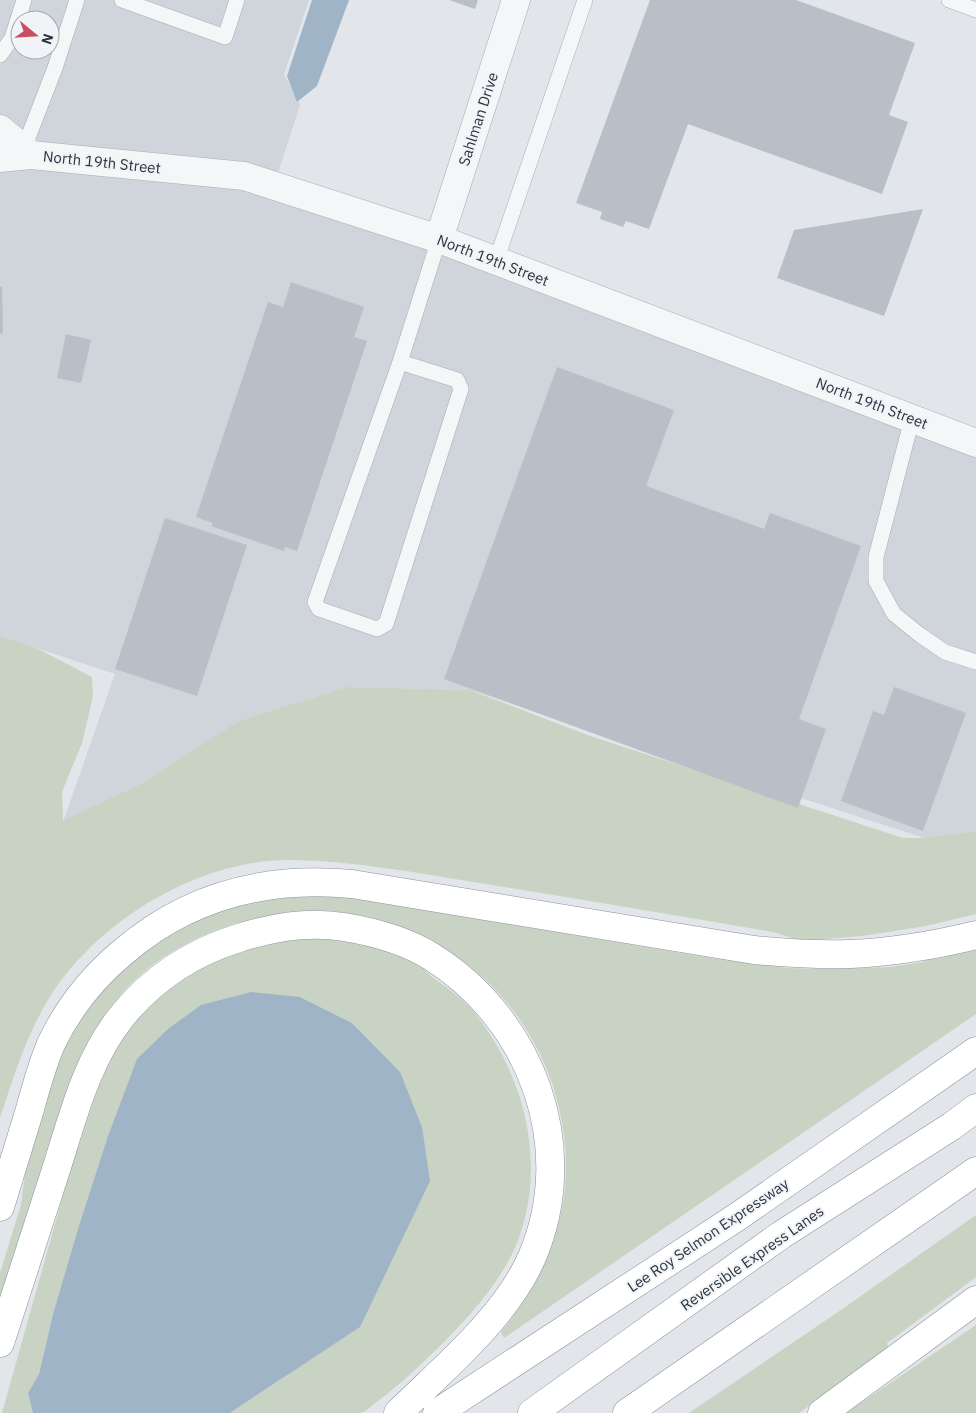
<svg xmlns="http://www.w3.org/2000/svg" width="976" height="1413" viewBox="0 0 976 1413" font-family="'IBM Plex Sans',sans-serif">
  <style>
    .built { fill: #d0d4db; fill-rule: evenodd }
    .green { fill: #c8d3c3 }
    .water { fill: #9fb4c7 }
    .building { fill: #b9bfc6 }
    .lines { fill: none; stroke-linecap: round; stroke-linejoin: round }
    .service-casing { stroke: #a7acb3; stroke-width: 16 }
    .minor-casing { stroke: #a7acb3; stroke-width: 29 }
    .tertiary-casing { stroke: #a7acb3; stroke-width: 29 }
    .motorway-casing { stroke: #8a939f; stroke-width: 29 }
    .service { stroke: #f4f6f8; stroke-width: 15 }
    .minor { stroke: #f4f6f8; stroke-width: 28 }
    .tertiary { stroke: #f4f6f8; stroke-width: 28 }
    .motorway { stroke: #fff; stroke-width: 28 }
    .labels { text-anchor: middle; dominant-baseline: central; stroke-width: 4; stroke-linejoin: round; paint-order: stroke }
    .street-label { font-size: 15px; fill: #2b3440; stroke: #f1f4f7 }
  </style>
  <rect width="100%" height="100%" fill="#e2e5e9"/>
  <path class="built" d="M 0,0 L 309,0 L 284,74 L 300,105 L 275,182 L 38,149 L 0,119 ZM 20,20 L 50,20 L 50,50 L 20,50 Z
    M 0,165 L 242,183 L 409,238 L 976,449 L 976,831 L 924,838 L 470,690 L 347,687 L 238,721 L 145,782 L 63,822 L 115,674 L 0,636 Z"/>
  <path class="green" d="M 0,636 L 36,648 L 92,677 L 93,696 L 82,743 L 62,792 L 63,821 L 145,782 L 238,721 L 347,687 L 470,690 L 590,736 L 903,838 L 924,838 L 976,831 L 976,914 L 926,926 L 862,936 L 801,941 L 773,932 C 675,915 578,899 480,883 C 417,873 355,861 291,860 C 201,859 102,918 53,992 C 28,1030 14,1075 0,1118 Z
    M 292,892 L 369,899 L 467,917 L 711,958 L 789,968 L 821,969 L 890,967 L 923,962 L 934,954 L 976,944 L 976,1014 L 504,1338 L 501,1332 C 528,1298 549,1260 560,1217 C 571,1174 566,1125 552,1083 C 518,986 436,923 333,911 C 305,908 276,914 249,920 C 202,931 156,956 123,992 C 112,1005 101,1019 93,1033 C 71,1067 58,1122 45,1160 C 30,1207 15,1254 0,1300 L 0,1273 L 21,1205 L 29,1141 L 68,1035 L 98,992 L 138,952 L 217,907 Z
    M 320,937 C 348,941 377,944 404,956 C 417,962 425,971 436,980 C 450,990 466,1001 477,1016 C 526,1079 547,1167 517,1243 C 500,1284 467,1319 436,1350 C 416,1369 396,1388 374,1404 C 370,1407 365,1412 361,1413 C 352,1413 338,1413 329,1413 C 296,1413 263,1413 230,1413 L 286,1376 L 422,1127 L 399,1072 L 352,1023 L 300,997 L 107,1139 L 53,1314 L 39,1374 L 28,1393 L 33,1413 L 2,1413 L 89,1103 L 103,1069 L 138,1015 L 193,969 L 268,941 Z
    M 976,1215 L 976,1277 L 887,1343 L 889,1349 L 799,1413 L 689,1413 L 838,1312 Z
    M 976,1325 L 976,1413 L 845,1413 L 871,1396 Z"/>
  <path class="water" d="M 312,0 L 349,0 L 317,86 L 297,102 L 287,76 Z
    M 251,992 L 300,997 L 352,1023 L 400,1072 L 422,1127 L 430,1181 L 360,1327 L 230,1413 L 33,1413 L 28,1393 L 39,1374 L 53,1314 L 79,1226 L 107,1139 L 137,1059 L 168,1029 L 201,1005 Z"/>
  <path class="building" d="M 449,0 L 478,0 L 475,9 Z
    M 650,0 L 796,0 L 915,43 L 889,115 L 908,122 L 882,194 L 688,124 L 649,229 L 626,221 L 623,227 L 600,219 L 602,212 L 576,203 Z
    M 923,209 L 884,316 L 777,278 L 794,230 Z
    M 291,282 L 364,307 L 354,337 L 367,341 L 297,551 L 285,547 L 284,551 L 211,526 L 213,523 L 196,517 L 268,302 L 283,307 Z
    M 0,287 L 2,287 L 3,333 L 0,334 Z
    M 66,334 L 91,340 L 81,383 L 57,378 Z
    M 557,367 L 674,410 L 646,486 L 764,529 L 770,513 L 861,546 L 799,719 L 826,729 L 798,808 L 444,679 Z
    M 165,518 L 247,545 L 197,696 L 115,669 Z
    M 894,687 L 966,713 L 923,831 L 841,801 L 873,711 L 884,715 Z"/>
  <g class="lines">
    <g class="service-casing">
      <path id="service" d="M 122,0 L 225,37 L 237,0
        M 949,0 L 976,10
        M 0,55 L 12,38 L 24,0
        M 24,148 L 55,68 L 77,0
        M 496,261 L 585,0
        M 400,362 L 457,380 L 461,389 L 386,624 L 377,629 L 319,609 L 315,602 L 400,362 L 439,239
        M 912,419 L 876,557 L 876,581 L 894,614 L 920,635 L 945,652 L 976,662"/>
    </g>
    <g class="minor-casing">
      <path id="minor" d="M 0,129 L 31,155
        M 439,239 L 516,0"/>
    </g>
    <g class="tertiary-casing">
      <path id="tertiary" d="M 0,158 L 31,155 L 244,176 L 439,239 L 976,443"/>
    </g>
    <g class="motorway-casing">
      <path id="motorway" d="M 0,1207 C 10,1174 20,1142 30,1109 C 36,1087 42,1065 51,1044 C 68,1008 93,977 123,952 C 189,895 266,876 352,884 L 754,950 C 786,953 818,955 850,954 C 892,952 935,945 976,935
        M 0,1343 C 18,1287 36,1232 54,1176 C 72,1121 85,1062 122,1016 C 153,978 193,952 239,938 C 273,927 309,921 344,927 C 374,932 407,941 432,957 C 532,1020 579,1147 532,1257 C 506,1317 444,1368 398,1413
        M 437,1413 L 737,1217 L 976,1051
        M 532,1413 L 781,1235 L 952,1126 L 976,1108
        M 627,1413 L 976,1171
        M 822,1413 L 976,1300"/>
    </g>
    <use href="#service" class="service"/>
    <use href="#minor" class="minor"/>
    <use href="#tertiary" class="tertiary"/>
    <use href="#motorway" class="motorway"/>
  </g>
  <g class="labels">
    <g class="street-label">
      <text transform="translate(478 119) rotate(-72)">Sahlman Drive</text>
      <text transform="translate(102 162) rotate(6)">North 19th Street</text>
      <text transform="translate(493 260) rotate(21)">North 19th Street</text>
      <text transform="translate(872 403) rotate(21)">North 19th Street</text>
      <text transform="translate(708 1235) rotate(-34)">Lee Roy Selmon Expressway</text>
      <text transform="translate(752 1258) rotate(-35)">Reversible Express Lanes</text>
    </g>
  </g>
  <g transform="translate(35 35) rotate(108)"><circle r="24" fill="#f1f4f7" stroke="#a2a7ae"/>
  <path d="M0-4L9 19L0 12L-9 19Z" fill="#c74e65"/>
  <text y="-8" font-size="14" font-weight="bold" text-anchor="middle" fill="#2b3440">N</text>
  </g>
</svg>
